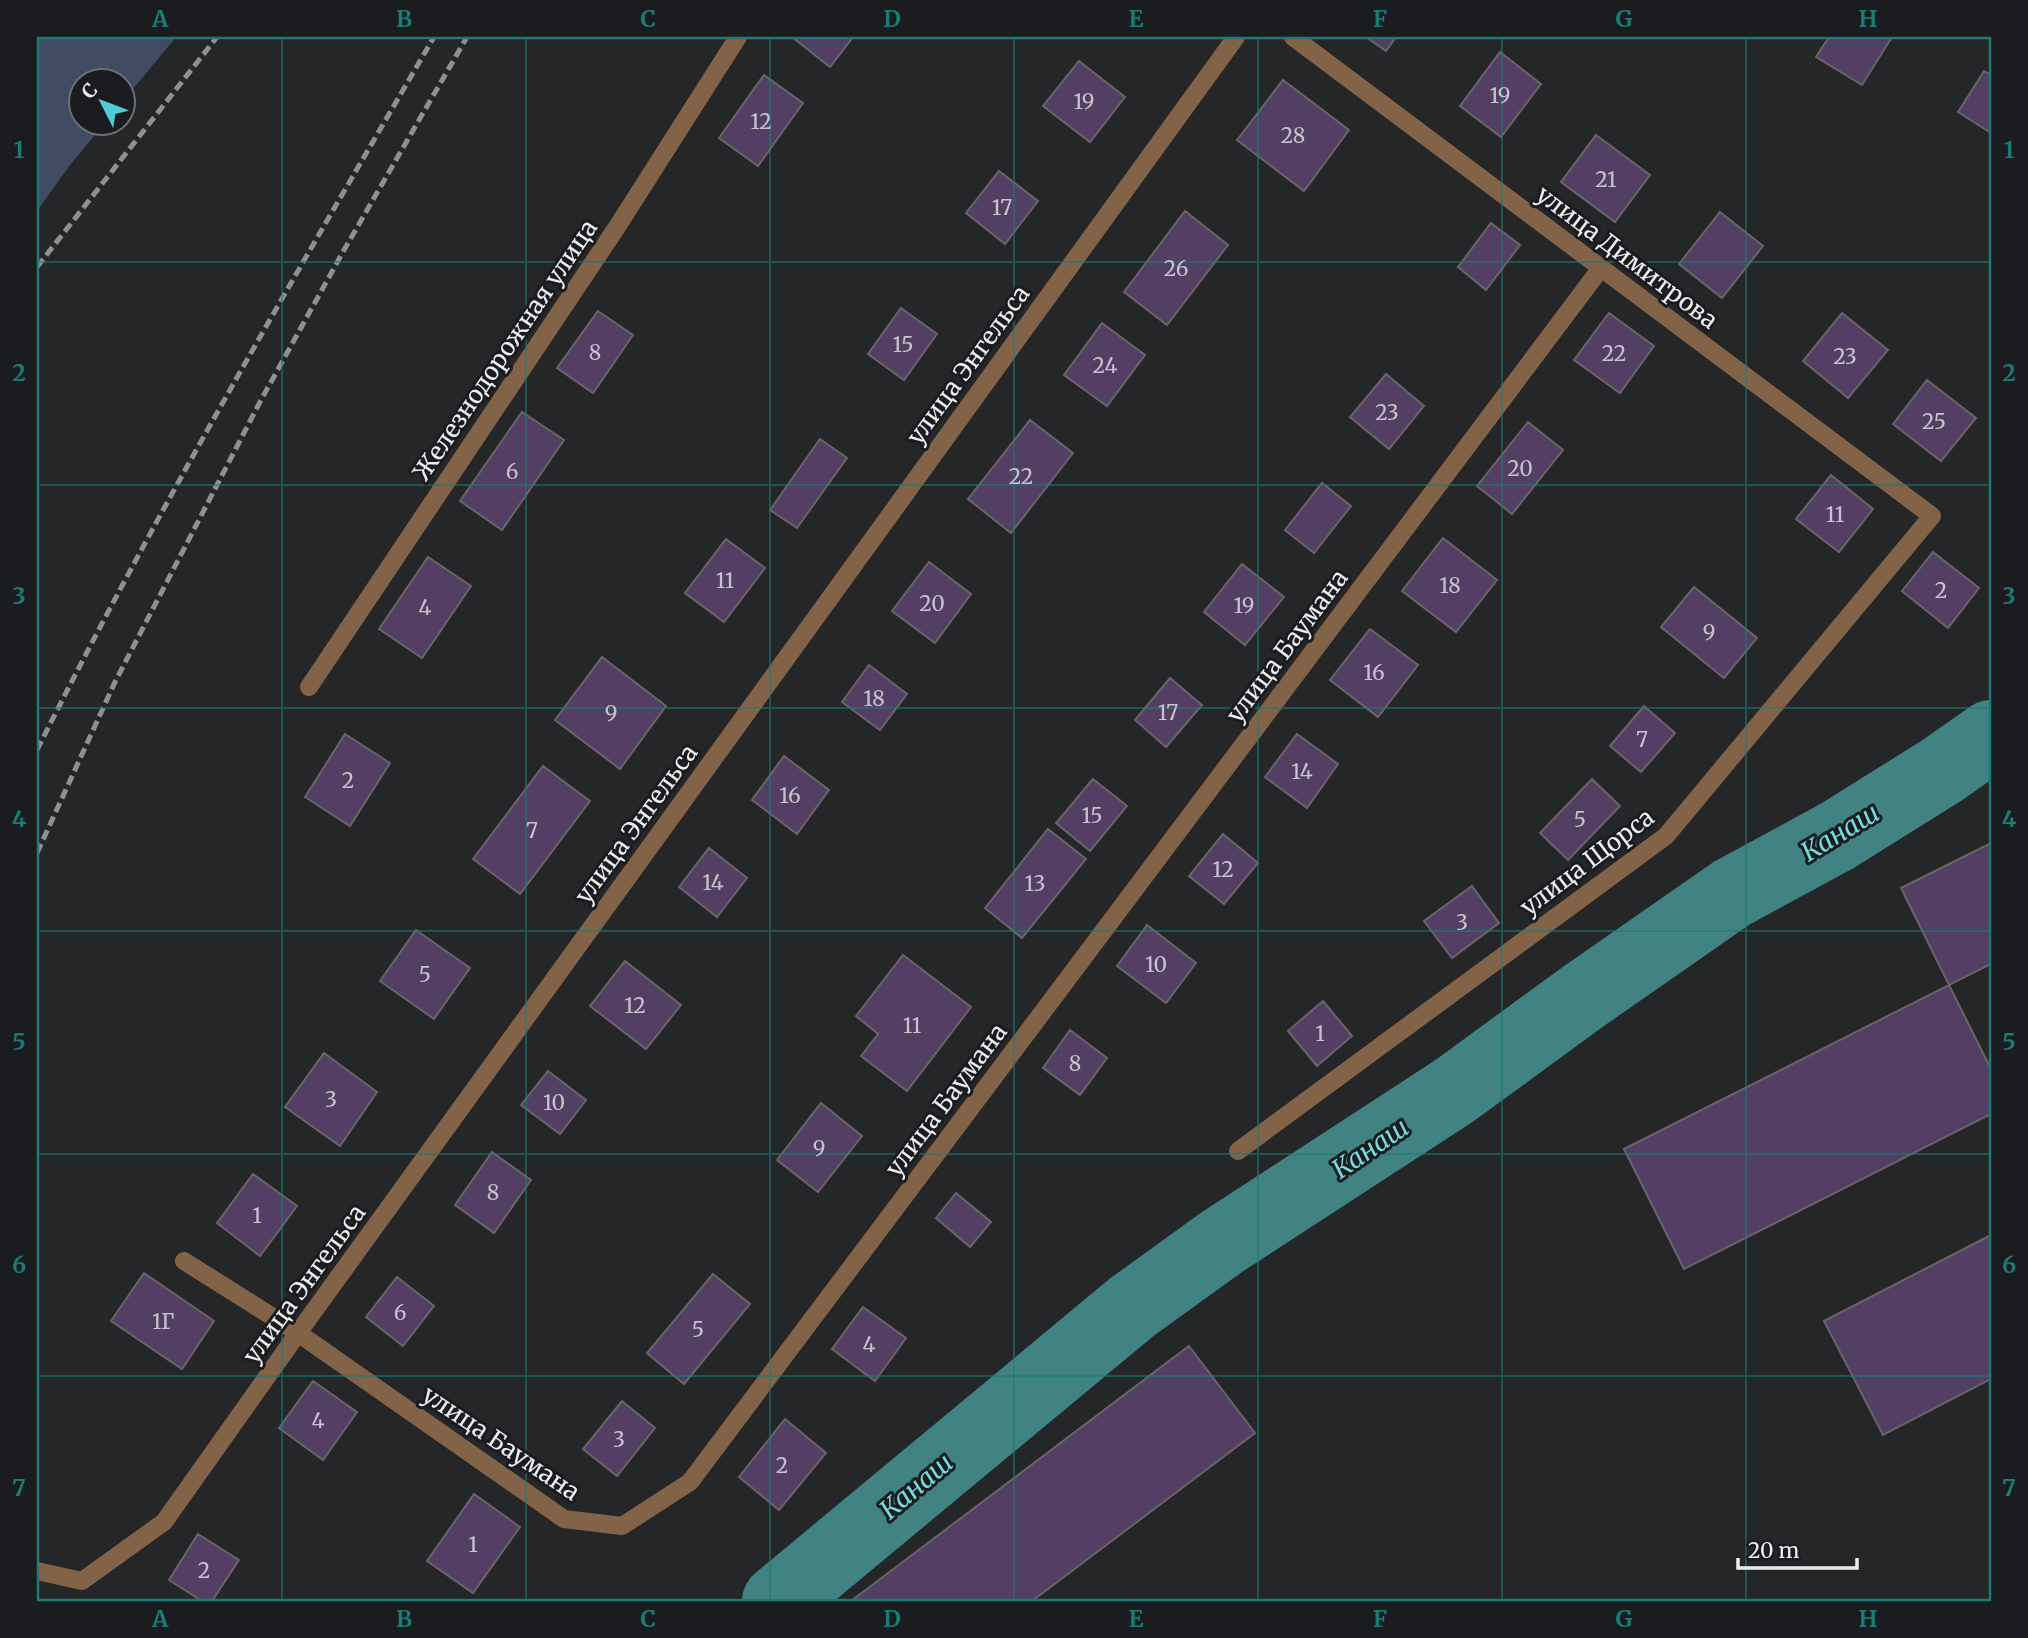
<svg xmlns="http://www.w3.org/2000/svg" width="2028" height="1638" viewBox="0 0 2028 1638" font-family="Merriweather,serif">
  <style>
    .green { fill: #414c63 }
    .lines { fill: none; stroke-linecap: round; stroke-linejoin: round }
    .river { stroke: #418282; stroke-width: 72 }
    .building { fill: #543f64; stroke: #676568; stroke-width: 2 }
    .minor { stroke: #826348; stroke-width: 18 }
    .rail { stroke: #8f9092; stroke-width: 5; stroke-dasharray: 10 5; stroke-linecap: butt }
    .grid { fill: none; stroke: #1a7c74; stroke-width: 2; stroke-opacity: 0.55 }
    .labels { text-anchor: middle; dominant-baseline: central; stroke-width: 6; stroke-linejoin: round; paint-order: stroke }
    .number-label { font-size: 21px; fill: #c7c2cd }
    .street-label { font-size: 24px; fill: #edeef0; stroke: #1b1c1f }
    .water-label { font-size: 26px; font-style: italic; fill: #75dcdd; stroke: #1b1c1f }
    .neatline { fill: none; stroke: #1a7c74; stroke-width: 2.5 }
    .grid-label { font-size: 23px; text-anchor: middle; font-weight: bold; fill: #1a7c74 }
  </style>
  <rect width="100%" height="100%" fill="#252628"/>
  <path class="green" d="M 37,37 L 176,37 L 123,101 L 122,80 L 80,80 L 80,122 L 105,123 L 70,165 L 37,211 Z"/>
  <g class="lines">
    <path class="river" d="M 778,1601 L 1132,1307 L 1222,1242 L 1454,1091 L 1584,996 L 1732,893 L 1837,836 L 1941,771 L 1991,736"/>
  </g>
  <path class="building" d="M 792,37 L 853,37 L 830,67 Z
    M 1366,37 L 1396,37 L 1386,51 Z
    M 1829,37 L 1892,37 L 1862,85 L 1816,57 Z
    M 1500,52 L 1541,84 L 1501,137 L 1460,106 Z
    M 1079,61 L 1125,97 L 1090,142 L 1043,106 Z
    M 1984,71 L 1991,75 L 1991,133 L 1958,112 Z
    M 764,75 L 803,103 L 758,166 L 719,138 Z
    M 1283,80 L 1349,130 L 1304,191 L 1237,140 Z
    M 1596,135 L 1650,175 L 1615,222 L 1561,182 Z
    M 999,171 L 1038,201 L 1005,244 L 966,213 Z
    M 1185,211 L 1228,245 L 1167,325 L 1124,292 Z
    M 1720,212 L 1763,246 L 1722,298 L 1679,264 Z
    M 1491,223 L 1520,245 L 1486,290 L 1458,267 Z
    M 901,308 L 937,334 L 904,380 L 868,354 Z
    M 598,311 L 633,335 L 593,393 L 557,368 Z
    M 1609,313 L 1654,346 L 1620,393 L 1574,360 Z
    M 1842,313 L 1888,350 L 1848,398 L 1803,361 Z
    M 1102,323 L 1145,355 L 1107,406 L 1064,375 Z
    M 1386,374 L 1424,406 L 1389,449 L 1350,417 Z
    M 1927,380 L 1976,418 L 1941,461 L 1893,424 Z
    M 522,412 L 564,440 L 502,530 L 460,501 Z
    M 1030,420 L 1073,453 L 1011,533 L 968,499 Z
    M 1528,422 L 1563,450 L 1512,514 L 1477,486 Z
    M 820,439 L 847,458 L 797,528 L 770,510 Z
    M 1831,475 L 1873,509 L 1839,552 L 1796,519 Z
    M 1322,483 L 1351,506 L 1314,553 L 1285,530 Z
    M 1443,538 L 1497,580 L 1456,632 L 1402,591 Z
    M 726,539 L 765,568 L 724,622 L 685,593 Z
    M 1933,552 L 1979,588 L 1948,628 L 1902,591 Z
    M 428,557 L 471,586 L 422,658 L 379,629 Z
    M 929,562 L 971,594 L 935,643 L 892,611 Z
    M 1242,564 L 1284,597 L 1245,645 L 1204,612 Z
    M 1694,587 L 1757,638 L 1724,678 L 1661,627 Z
    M 1370,629 L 1418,665 L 1378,717 L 1330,680 Z
    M 602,657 L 666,706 L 620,769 L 555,720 Z
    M 869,665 L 907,694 L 880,730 L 842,702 Z
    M 1170,678 L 1202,705 L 1166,747 L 1135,720 Z
    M 1644,706 L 1675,733 L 1641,772 L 1610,746 Z
    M 345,734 L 390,763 L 350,826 L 305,797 Z
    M 1297,734 L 1338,764 L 1307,808 L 1265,777 Z
    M 784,756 L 829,790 L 797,834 L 752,800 Z
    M 543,766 L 590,801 L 520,894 L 473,859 Z
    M 1093,779 L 1127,806 L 1090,851 L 1056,823 Z
    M 1592,779 L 1620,806 L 1568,860 L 1540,833 Z
    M 1048,829 L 1086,859 L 1022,938 L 985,908 Z
    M 1223,834 L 1258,863 L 1224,904 L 1189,876 Z
    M 1991,843 L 1991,964 L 1949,985 L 1901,888 Z
    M 709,848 L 747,878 L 717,917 L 679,887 Z
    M 1472,886 L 1499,923 L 1452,958 L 1424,921 Z
    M 1147,925 L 1196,963 L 1166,1003 L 1117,966 Z
    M 416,930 L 470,968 L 434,1019 L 380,981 Z
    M 903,955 L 971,1007 L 907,1091 L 861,1056 L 878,1034 L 856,1016 Z
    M 625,961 L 681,1005 L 646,1049 L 590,1006 Z
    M 1949,985 L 1991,1069 L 1991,1114 L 1684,1269 L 1624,1149 Z
    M 1323,1001 L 1352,1036 L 1317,1066 L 1288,1031 Z
    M 1070,1030 L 1107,1058 L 1080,1095 L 1043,1068 Z
    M 324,1053 L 377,1092 L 340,1146 L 285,1107 Z
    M 548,1071 L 586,1100 L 560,1134 L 521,1105 Z
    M 821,1103 L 862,1136 L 818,1192 L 777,1160 Z
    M 492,1152 L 531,1180 L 494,1233 L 455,1205 Z
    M 253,1174 L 297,1206 L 260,1256 L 217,1223 Z
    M 956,1193 L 991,1222 L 970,1247 L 936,1218 Z
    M 1991,1235 L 1991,1379 L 1883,1435 L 1824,1321 Z
    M 144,1273 L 214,1321 L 182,1369 L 111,1321 Z
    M 713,1274 L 750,1304 L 684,1384 L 647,1353 Z
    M 397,1277 L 434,1306 L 403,1346 L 366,1317 Z
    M 863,1307 L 906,1338 L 875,1381 L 832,1349 Z
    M 1189,1346 L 1255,1433 L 1032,1601 L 851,1601 Z
    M 313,1381 L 357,1412 L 323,1460 L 279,1428 Z
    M 622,1401 L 655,1428 L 617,1476 L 583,1449 Z
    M 785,1419 L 826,1453 L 779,1510 L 739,1477 Z
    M 474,1494 L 520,1527 L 473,1593 L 427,1561 Z
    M 198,1534 L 239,1560 L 212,1601 L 202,1601 L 169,1580 Z"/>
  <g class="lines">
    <path class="minor" d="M 309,687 L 617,227 L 738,37
      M 1238,1151 L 1666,836 L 1932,516 L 1293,37
      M 184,1261 L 298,1333 L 564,1519 L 622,1526 L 690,1482 L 1601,268
      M 37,1571 L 82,1581 L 164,1522 L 298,1333 L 1236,37"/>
    <path class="rail" d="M 37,267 L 217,37
      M 37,750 C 159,506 297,272 434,37
      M 37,853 L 115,682 L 261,400 L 344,250 L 467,37"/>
  </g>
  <path class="grid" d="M 282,37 L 282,1601M 526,37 L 526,1601M 770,37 L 770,1601M 1014,37 L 1014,1601M 1258,37 L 1258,1601M 1502,37 L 1502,1601M 1746,37 L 1746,1601M 37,262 L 1991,262M 37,485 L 1991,485M 37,708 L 1991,708M 37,931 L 1991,931M 37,1154 L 1991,1154M 37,1376 L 1991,1376"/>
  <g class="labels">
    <g class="number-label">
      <text x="1500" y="95">19</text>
      <text x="1084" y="101">19</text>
      <text x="761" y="121">12</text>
      <text x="1293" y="135">28</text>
      <text x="1606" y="179">21</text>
      <text x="1002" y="207">17</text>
      <text x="1176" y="268">26</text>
      <text x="903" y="344">15</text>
      <text x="595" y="352">8</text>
      <text x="1614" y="353">22</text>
      <text x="1845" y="356">23</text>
      <text x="1105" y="365">24</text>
      <text x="1387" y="412">23</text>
      <text x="1934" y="421">25</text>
      <text x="1520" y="468">20</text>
      <text x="512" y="471">6</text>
      <text x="1021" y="476">22</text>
      <text x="1835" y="514">11</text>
      <text x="725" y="580">11</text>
      <text x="1450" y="585">18</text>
      <text x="1941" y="590">2</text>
      <text x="932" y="603">20</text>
      <text x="1244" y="605">19</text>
      <text x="425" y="607">4</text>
      <text x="1709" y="632">9</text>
      <text x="1374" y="672">16</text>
      <text x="874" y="698">18</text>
      <text x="1168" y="712">17</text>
      <text x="611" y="713">9</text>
      <text x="1642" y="739">7</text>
      <text x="1302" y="771">14</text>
      <text x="348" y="780">2</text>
      <text x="790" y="795">16</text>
      <text x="1092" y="815">15</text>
      <text x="1580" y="819">5</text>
      <text x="532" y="830">7</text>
      <text x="1223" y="869">12</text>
      <text x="713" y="882">14</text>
      <text x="1035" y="883">13</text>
      <text x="1462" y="922">3</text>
      <text x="1156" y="964">10</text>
      <text x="425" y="974">5</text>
      <text x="635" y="1005">12</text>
      <text x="912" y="1025">11</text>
      <text x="1320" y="1033">1</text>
      <text x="1075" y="1063">8</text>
      <text x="331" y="1099">3</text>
      <text x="554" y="1102">10</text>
      <text x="819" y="1148">9</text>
      <text x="493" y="1192">8</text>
      <text x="257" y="1215">1</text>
      <text x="400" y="1312">6</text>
      <text x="163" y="1321">1Г</text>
      <text x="698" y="1329">5</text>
      <text x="869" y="1344">4</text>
      <text x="318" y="1420">4</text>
      <text x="619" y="1439">3</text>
      <text x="782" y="1465">2</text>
      <text x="473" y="1544">1</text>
      <text x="204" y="1570">2</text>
    </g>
    <g class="street-label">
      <text transform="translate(1627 257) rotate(37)">улица Димитрова</text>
      <text transform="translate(505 350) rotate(-56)">Железнодорожная улица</text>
      <text transform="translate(968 365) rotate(-54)">улица Энгельса</text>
      <text transform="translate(1287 646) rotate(-53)">улица Баумана</text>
      <text transform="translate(636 824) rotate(-54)">улица Энгельса</text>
      <text transform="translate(1587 862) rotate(-37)">улица Щорса</text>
      <text transform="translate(946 1100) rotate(-53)">улица Баумана</text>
      <text transform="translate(304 1284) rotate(-54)">улица Энгельса</text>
      <text transform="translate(501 1443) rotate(34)">улица Баумана</text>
    </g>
    <g class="water-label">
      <text transform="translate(1840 832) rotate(-31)">Канаш</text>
      <text transform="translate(1370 1148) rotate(-34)">Канаш</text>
      <text transform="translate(916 1486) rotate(-40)">Канаш</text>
    </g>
  </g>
  <rect width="2028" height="1638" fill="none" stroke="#1b1c1f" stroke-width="77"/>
  <g transform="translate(102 102) rotate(312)"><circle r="33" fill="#1b1c1f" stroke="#6f7073" stroke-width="2"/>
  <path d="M0-5L12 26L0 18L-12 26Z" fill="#52cbd8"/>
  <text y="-10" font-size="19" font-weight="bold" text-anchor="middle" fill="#edeef0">С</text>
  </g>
  <path d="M1738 1558v10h119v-10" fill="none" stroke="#edeef0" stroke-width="3.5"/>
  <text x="1748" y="1558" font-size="21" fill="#edeef0" stroke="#1b1c1f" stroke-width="5" paint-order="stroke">20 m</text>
  <rect x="38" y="38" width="1952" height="1562" class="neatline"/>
  <g class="grid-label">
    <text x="160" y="27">A</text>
    <text x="404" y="27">B</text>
    <text x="648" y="27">C</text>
    <text x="892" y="27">D</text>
    <text x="1136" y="27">E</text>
    <text x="1380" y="27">F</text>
    <text x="1624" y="27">G</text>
    <text x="1868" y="27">H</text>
    <text x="19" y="158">1</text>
    <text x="2009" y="158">1</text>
    <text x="19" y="381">2</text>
    <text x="2009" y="381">2</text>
    <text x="19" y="604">3</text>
    <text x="2009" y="604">3</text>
    <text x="19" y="827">4</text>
    <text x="2009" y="827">4</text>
    <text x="19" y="1050">5</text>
    <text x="2009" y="1050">5</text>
    <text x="19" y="1273">6</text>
    <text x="2009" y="1273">6</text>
    <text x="19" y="1496">7</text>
    <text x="2009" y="1496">7</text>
    <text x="160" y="1627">A</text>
    <text x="404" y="1627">B</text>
    <text x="648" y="1627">C</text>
    <text x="892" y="1627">D</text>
    <text x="1136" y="1627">E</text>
    <text x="1380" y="1627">F</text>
    <text x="1624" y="1627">G</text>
    <text x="1868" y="1627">H</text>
  </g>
</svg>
